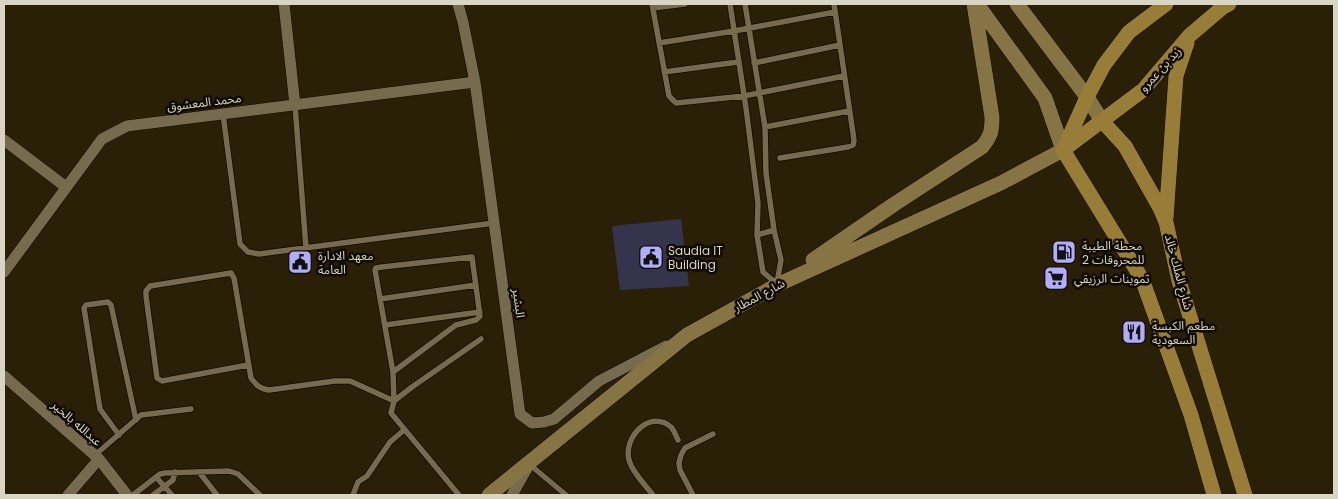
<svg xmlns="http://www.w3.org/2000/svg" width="1338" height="499" viewBox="0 0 1338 499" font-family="Poppins,'Noto Sans Arabic',sans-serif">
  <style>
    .building { fill: #35344c }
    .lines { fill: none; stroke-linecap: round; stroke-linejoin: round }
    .lane-casing { stroke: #130900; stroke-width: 7 }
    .street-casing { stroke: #130900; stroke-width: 12 }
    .secondary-casing { stroke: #130900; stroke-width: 16 }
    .primary-casing { stroke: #130900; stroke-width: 16 }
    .lane { stroke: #766a4f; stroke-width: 5.5 }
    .street { stroke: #766a4f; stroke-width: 11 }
    .secondary { stroke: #877444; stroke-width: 15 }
    .primary { stroke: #987d39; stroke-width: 15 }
    .labels { text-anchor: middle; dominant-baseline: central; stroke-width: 5; stroke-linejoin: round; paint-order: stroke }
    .street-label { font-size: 12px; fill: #dad4c5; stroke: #0f0a03 }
    .poi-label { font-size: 12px; fill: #dad4c5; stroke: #0f0a03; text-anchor: start }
  </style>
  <rect width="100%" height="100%" fill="#2a2007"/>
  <path class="building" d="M 681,219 L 689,286 L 620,290 L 612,226 Z"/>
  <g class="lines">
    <g class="lane-casing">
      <path id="lane" d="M 652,4 L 669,96 L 676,103 L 744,96 L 844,76
        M 730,4 L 746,108 L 758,203 L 757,235 L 763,272 L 776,283
        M 745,4 L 765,127 L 766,173 L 774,230 L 781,260 L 777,283
        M 653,8 L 685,4
        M 659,43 L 734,31 L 835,12
        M 754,63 L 840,45
        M 664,72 L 738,62
        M 295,105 L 306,248
        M 223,114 L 240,244 L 248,252 L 259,254 L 494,223
        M 765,127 L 849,111
        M 780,158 L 848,147 L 853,145 L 854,141 L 853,133 L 834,4
        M 757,235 L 774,230
        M 380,299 L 476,285
        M 385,325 L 480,312
        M 248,365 L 162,381 L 157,378 L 146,296 L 146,291 L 150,286 L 231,273 L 234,278 L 251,378 C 256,385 260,389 269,390 L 335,381 L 350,381 L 394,401 L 412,387 L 481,339
        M 393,372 L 456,325 L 476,320 L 480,316 L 472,257 L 382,267 L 376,268 L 375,270 L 393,372 L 394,401 L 391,413 L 459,495
        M 119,435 L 100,409 L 84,308 L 86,305 L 108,302 L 111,305 L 136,420
        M 94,456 L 141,415 L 191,409
        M 529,464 L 566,495
        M 199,472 L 217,495
        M 156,477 L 172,495
        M 133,495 L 160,474 L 165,473 L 229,471 L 238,474 L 260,495
        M 153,495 L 173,480 L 175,472
        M 353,495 L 358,482 L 367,476 L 390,442 L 404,430
        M 653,495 C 646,486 632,472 629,460 C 623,437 650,409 671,427 C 674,430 676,436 678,440
        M 693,495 L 680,470 L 679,463 L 681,455 L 685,448 L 713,434"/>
    </g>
    <g class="street-casing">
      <path id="street" d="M 284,4 L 295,105
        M 458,4 L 463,22 L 475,82 L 520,414 L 532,423 L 544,422 L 554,419 L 599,381 L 666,346
        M 4,140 L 66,187
        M 4,272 L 102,139 L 127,126 L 475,82
        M 4,376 L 99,459 L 127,495
        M 68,495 L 99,459
        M 512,495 L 529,465"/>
    </g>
    <g class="secondary-casing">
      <path id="secondary" d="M 1017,4 L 1087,97 L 1102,121
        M 813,260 L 893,205 L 982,147 C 991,136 992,131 992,117 L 974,4
        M 489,495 L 687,335 L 777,285 L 1001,183 L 1063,150 L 1045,98 L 977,4"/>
    </g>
    <g class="primary-casing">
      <path id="primary" d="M 1102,121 L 1125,146 L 1160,208 L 1166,222 L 1179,281 L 1245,495
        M 1065,146 L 1087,97 L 1104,65 L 1129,32 L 1166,4
        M 1063,150 L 1142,279 L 1191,415 L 1214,495
        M 1063,150 L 1143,90 L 1189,36 L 1223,7 L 1229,4
        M 1166,218 L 1176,76 L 1187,43"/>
    </g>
    <use href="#lane" class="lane"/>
    <use href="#street" class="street"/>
    <use href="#secondary" class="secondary"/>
    <use href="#primary" class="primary"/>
  </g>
  <defs>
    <g id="fuel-square" transform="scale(1.25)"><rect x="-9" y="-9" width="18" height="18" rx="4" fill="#b2adf9" stroke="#0f0a03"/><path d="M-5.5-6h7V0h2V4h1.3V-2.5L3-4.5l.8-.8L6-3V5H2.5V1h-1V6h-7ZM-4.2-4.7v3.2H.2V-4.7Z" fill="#111"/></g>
    <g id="civic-square" transform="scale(1.25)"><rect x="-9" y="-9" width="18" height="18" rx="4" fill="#b2adf9" stroke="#0f0a03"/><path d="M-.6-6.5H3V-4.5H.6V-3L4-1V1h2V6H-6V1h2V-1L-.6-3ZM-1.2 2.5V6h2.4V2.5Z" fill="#111"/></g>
    <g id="supermarket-square" transform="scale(1.25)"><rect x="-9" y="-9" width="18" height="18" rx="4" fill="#b2adf9" stroke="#0f0a03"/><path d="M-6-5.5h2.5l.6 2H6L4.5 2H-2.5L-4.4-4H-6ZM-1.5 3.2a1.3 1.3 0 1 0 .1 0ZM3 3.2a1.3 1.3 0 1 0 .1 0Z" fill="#111"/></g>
    <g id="restaurant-square" transform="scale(1.25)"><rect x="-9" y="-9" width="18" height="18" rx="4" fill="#b2adf9" stroke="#0f0a03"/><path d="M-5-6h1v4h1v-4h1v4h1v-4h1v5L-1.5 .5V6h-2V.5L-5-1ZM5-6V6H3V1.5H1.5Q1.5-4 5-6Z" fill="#111"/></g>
  </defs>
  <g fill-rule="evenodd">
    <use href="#fuel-square" x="1064" y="252"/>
    <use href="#civic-square" x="651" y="257"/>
    <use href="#civic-square" x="300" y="262"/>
    <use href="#supermarket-square" x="1056" y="278"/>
    <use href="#restaurant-square" x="1134" y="332"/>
  </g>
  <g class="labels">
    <g class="street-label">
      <text transform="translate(1160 69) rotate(-48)">زيد بن عمرو</text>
      <text transform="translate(204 102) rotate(-7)">محمد المعشوق</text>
      <text transform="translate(1179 272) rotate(75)">شارع الملك خالد</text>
      <text transform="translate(759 295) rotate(-28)">شارع المطار</text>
      <text transform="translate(519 303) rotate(82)">البشير</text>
      <text transform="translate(77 423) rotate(41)">عبدالله بالخير</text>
    </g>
    <g class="poi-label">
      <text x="1082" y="245">محطة الطيبة<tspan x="1082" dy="14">2 للمحروقات</tspan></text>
      <text x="668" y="250">Saudia IT<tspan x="668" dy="14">Building</tspan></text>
      <text x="318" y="255">معهد الادارة<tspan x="318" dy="14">العامة</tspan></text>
      <text x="1074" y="278">تموينات الرزيقي</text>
      <text x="1152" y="325">مطعم الكبسة<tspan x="1152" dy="14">السعودية</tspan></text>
    </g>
  </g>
  <rect width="1338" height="499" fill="none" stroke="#dad4c5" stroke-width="10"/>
</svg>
